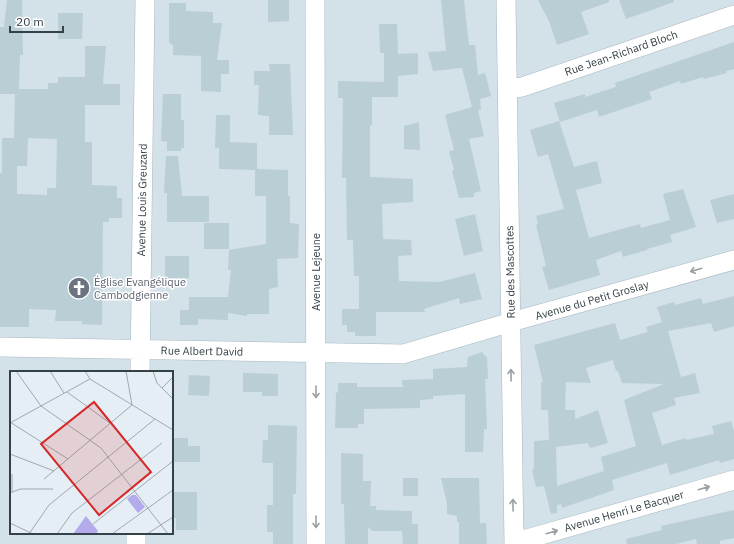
<svg xmlns="http://www.w3.org/2000/svg" width="734" height="544" viewBox="0 0 734 544" font-family="'IBM Plex Sans',sans-serif">
  <style>
    .residential { fill: #d3e1e8; fill-rule: evenodd }
    .building { fill: #baced6; fill-rule: evenodd }
    .lines { fill: none; stroke-linecap: round; stroke-linejoin: round }
    .minor-casing { stroke: #a7b8c0; stroke-width: 20 }
    .minor { stroke: #fff; stroke-width: 19 }
    .oneway { stroke: #9aa0a3 }
    .labels { text-anchor: middle; dominant-baseline: central; stroke-width: 3; stroke-linejoin: round; paint-order: stroke }
    .street-label { font-size: 11px; fill: #344247; stroke: #fff }
    .worship-label { font-size: 11px; fill: #5b616d; stroke: #fff; text-anchor: start }
    .inset-road { fill: none; stroke: #9ea9af; stroke-width: 1 }
    .view { fill: #d62828; fill-opacity: 0.15; stroke: #d62828; stroke-width: 2 }
    .inset-edge { fill: none; stroke: #344247; stroke-width: 2 }
  </style>
  <rect width="100%" height="100%" fill="#e5eef4"/>
  <path class="residential" d="M 0,0 L 734,0 L 734,544 L 0,544 ZM 11,372 L 172,372 L 172,533 L 11,533 Z"/>
  <path class="building" d="M 7,0 L 22,0 L 23,55 L 20,55 L 19,89 L 48,89 L 48,83 L 58,83 L 58,77 L 85,77 L 85,46 L 106,46 L 103,84 L 120,84 L 120,105 L 85,105 L 85,142 L 92,142 L 92,185 L 117,186 L 117,198 L 122,198 L 122,218 L 109,218 L 109,222 L 103,222 L 102,325 L 82,324 L 82,321 L 55,321 L 56,310 L 29,309 L 29,327 L 0,327 L 0,173 L 2,173 L 2,138 L 14,138 L 15,94 L 0,94 L 0,27 L 4,27 ZM 28,138 L 57,139 L 56,188 L 47,188 L 47,195 L 17,194 L 17,166 L 27,166 Z
    M 268,0 L 289,0 L 289,21 L 268,22 Z
    M 441,0 L 464,0 L 469,45 L 475,45 L 478,75 L 485,73 L 491,96 L 480,99 L 481,110 L 478,110 L 484,136 L 469,139 L 481,191 L 474,193 L 474,197 L 459,198 L 452,171 L 454,170 L 449,151 L 454,150 L 445,115 L 472,107 L 462,68 L 433,71 L 428,52 L 446,51 Z
    M 538,0 L 609,0 L 609,2 L 581,12 L 589,34 L 557,45 L 549,21 Z
    M 619,0 L 674,0 L 674,2 L 626,19 Z
    M 169,3 L 186,3 L 186,11 L 213,12 L 213,23 L 222,23 L 217,60 L 229,60 L 229,74 L 221,74 L 221,92 L 201,91 L 201,56 L 173,55 L 173,45 L 169,43 Z
    M 58,13 L 83,13 L 82,39 L 58,39 Z
    M 379,24 L 397,24 L 398,54 L 418,53 L 418,74 L 398,76 L 398,97 L 372,97 L 372,125 L 370,125 L 370,177 L 413,179 L 413,202 L 382,204 L 383,239 L 411,240 L 412,255 L 398,256 L 399,281 L 439,282 L 475,273 L 482,299 L 460,304 L 459,298 L 424,309 L 425,312 L 376,312 L 376,336 L 355,336 L 355,332 L 347,332 L 347,325 L 342,325 L 342,309 L 359,309 L 359,276 L 354,276 L 353,240 L 347,240 L 346,178 L 342,178 L 343,98 L 338,98 L 338,81 L 384,82 L 384,53 L 380,53 Z
    M 734,42 L 734,69 L 726,71 L 727,73 L 704,79 L 703,77 L 681,84 L 680,81 L 649,92 L 652,99 L 599,117 L 597,110 L 560,122 L 554,103 L 585,94 L 585,97 L 616,87 L 615,83 Z
    M 269,64 L 290,64 L 293,135 L 269,135 L 269,116 L 258,115 L 259,85 L 254,85 L 254,71 L 270,71 Z
    M 163,94 L 181,94 L 181,120 L 184,120 L 184,148 L 181,148 L 181,151 L 167,151 L 167,142 L 161,141 Z
    M 216,115 L 230,115 L 230,142 L 257,143 L 257,169 L 288,170 L 288,196 L 290,196 L 290,223 L 299,224 L 298,258 L 277,259 L 278,287 L 269,289 L 269,314 L 247,314 L 247,316 L 228,313 L 228,320 L 198,319 L 198,325 L 180,325 L 180,310 L 189,310 L 189,297 L 228,297 L 231,270 L 228,270 L 229,250 L 266,244 L 266,196 L 255,196 L 255,170 L 219,169 L 219,148 L 215,148 Z
    M 559,121 L 574,167 L 597,161 L 602,183 L 576,190 L 589,238 L 640,224 L 641,228 L 670,220 L 663,194 L 683,189 L 696,227 L 670,235 L 672,242 L 647,249 L 647,250 L 623,257 L 621,251 L 596,260 L 600,275 L 549,290 L 542,267 L 546,266 L 536,225 L 538,224 L 536,216 L 564,209 L 548,154 L 538,157 L 530,130 Z
    M 419,122 L 420,150 L 404,149 L 404,126 Z
    M 166,156 L 178,156 L 182,196 L 209,196 L 209,222 L 167,222 L 167,193 L 164,193 Z
    M 734,194 L 734,219 L 717,223 L 710,200 Z
    M 475,214 L 483,251 L 464,256 L 455,219 Z
    M 204,223 L 229,223 L 229,249 L 204,249 Z
    M 165,256 L 189,256 L 189,278 L 165,278 Z
    M 734,296 L 734,326 L 714,332 L 711,323 L 668,331 L 681,377 L 695,373 L 700,393 L 674,398 L 676,405 L 652,413 L 662,445 L 686,438 L 686,440 L 714,434 L 712,426 L 731,421 L 734,431 L 734,459 L 720,463 L 719,460 L 670,475 L 667,463 L 612,480 L 614,490 L 562,508 L 561,504 L 557,505 L 557,513 L 551,514 L 544,486 L 536,487 L 532,469 L 534,469 L 534,441 L 549,440 L 548,410 L 541,410 L 541,382 L 543,382 L 534,345 L 615,323 L 620,340 L 648,332 L 646,327 L 662,322 L 657,307 L 674,302 L 675,305 L 701,298 L 703,304 ZM 613,360 L 616,371 L 618,371 L 622,383 L 664,384 L 624,400 L 636,446 L 601,457 L 604,471 L 557,486 L 556,447 L 588,443 L 590,448 L 608,443 L 598,410 L 575,419 L 575,410 L 565,410 L 566,382 L 591,383 L 586,368 Z
    M 482,352 L 487,358 L 488,379 L 485,379 L 487,429 L 484,429 L 483,452 L 465,452 L 465,394 L 433,396 L 433,399 L 420,400 L 420,408 L 364,409 L 364,424 L 358,424 L 358,428 L 335,428 L 336,393 L 338,392 L 338,383 L 357,383 L 357,387 L 403,387 L 402,380 L 433,379 L 433,369 L 467,367 L 468,357 Z
    M 243,373 L 278,374 L 278,396 L 262,396 L 262,392 L 243,392 Z
    M 189,375 L 210,376 L 209,396 L 188,395 Z
    M 268,425 L 297,426 L 296,494 L 293,494 L 293,544 L 273,544 L 273,532 L 267,532 L 267,505 L 273,505 L 273,463 L 262,463 L 263,440 L 268,440 Z
    M 172,438 L 188,438 L 188,446 L 200,446 L 200,462 L 172,462 Z
    M 341,453 L 363,454 L 363,481 L 371,481 L 370,506 L 376,506 L 376,510 L 412,511 L 412,524 L 418,524 L 418,544 L 403,544 L 402,531 L 373,531 L 368,527 L 368,544 L 345,544 L 344,504 L 341,504 Z
    M 403,478 L 418,478 L 418,496 L 403,496 Z
    M 441,478 L 479,478 L 480,523 L 486,523 L 487,544 L 459,544 L 459,522 L 457,522 L 457,516 L 447,514 L 447,503 Z
    M 172,492 L 197,492 L 197,530 L 176,530 L 176,518 L 172,518 Z
    M 734,510 L 734,538 L 720,541 L 720,544 L 697,544 L 696,539 L 676,544 L 627,544 L 626,539 L 662,530 L 661,526 Z"/>
  <g class="lines">
    <g class="minor-casing">
      <path id="minor" d="M 315,0 L 316,544
        M 506,0 L 514,544
        M 508,89 L 522,87 L 734,15
        M 0,347 L 403,354 L 511,322 L 734,260
        M 140,372 L 145,0
        M 514,538 L 527,539 L 734,480
        M 136,544 L 136,533"/>
    </g>
    <use href="#minor" class="minor"/>
  </g>
  <defs><path id="oneway-shaft" d="M-6 0H5M1.5-3L5.5 0L1.5 3" fill="none" stroke-width="1.6" stroke-linecap="round" stroke-linejoin="round"/></defs>
  <g class="oneway">
    <use href="#oneway-shaft" transform="translate(696 270) rotate(164)"/>
    <use href="#oneway-shaft" transform="translate(511 375) rotate(-91)"/>
    <use href="#oneway-shaft" transform="translate(316 392) rotate(90)"/>
    <use href="#oneway-shaft" transform="translate(704 488) rotate(-16)"/>
    <use href="#oneway-shaft" transform="translate(513 505) rotate(-91)"/>
    <use href="#oneway-shaft" transform="translate(316 522) rotate(90)"/>
    <use href="#oneway-shaft" transform="translate(552 532) rotate(-16)"/>
  </g>
  <defs>
    <g id="church-disc" transform="scale(1.15)"><circle r="9.5" fill="#6b7280" stroke="#fff"/><path d="M-1.2-6h2.4v3.5h3.3v2.4h-3.3V6h-2.4V-.1h-3.3v-2.4h3.3Z" fill="#fff"/></g>
  </defs>
  <g fill-rule="evenodd">
    <use href="#church-disc" x="79" y="288"/>
  </g>
  <g class="labels">
    <g class="street-label">
      <text transform="translate(621 53) rotate(-19)">Rue Jean-Richard Bloch</text>
      <text transform="translate(142 200) rotate(-89)">Avenue Louis Greuzard</text>
      <text transform="translate(316 272) rotate(-90)">Avenue Lejeune</text>
      <text transform="translate(510 272) rotate(-91)">Rue des Mascottes</text>
      <text transform="translate(592 300) rotate(-16)">Avenue du Petit Groslay</text>
      <text transform="translate(202 351) rotate(1)">Rue Albert David</text>
      <text transform="translate(624 511) rotate(-16)">Avenue Henri Le Bacquer</text>
    </g>
    <g class="worship-label">
      <text x="94" y="282">Église Evangélique<tspan x="94" dy="13">Cambodgienne</tspan></text>
    </g>
  </g>
  <g transform="translate(10 371)">
    <rect width="163" height="163" fill="#e5eef4"/>
    <path d="M 122,124 L 126,124 L 135,136 L 128,142 L 117,128 ZM 76,145 L 88,160 L 86,163 L 63,163 Z" fill="#b3abeb"/>
    <path class="inset-road" d="M 6,0 L 31,35 L 91,77 L 158,163M 40,0 L 54,22M 75,0 L 80,8 L 163,59M 116,0 L 122,34M 143,0 L 147,12 L 163,28M 152,17 L 163,6M 57,21 L 100,52M 0,51 L 58,88M 0,52 L 80,8M 0,83 L 44,100M 34,108 L 122,34M 2,121 L 2,103M 0,122 L 10,118 L 43,118M 0,152 L 23,163M 83,153 L 163,90M 19,163 L 39,134 L 145,48M 47,163 L 62,142 L 152,72M 102,163 L 163,119M 137,163 L 163,146"/>
    <path class="view" d="M 84,31 L 141,101 L 89,144 L 31,73 Z"/>
    <rect width="163" height="163" class="inset-edge"/>
  </g>
  <path d="M10 26v6h53v-6" fill="none" stroke="#344247" stroke-width="2"/>
  <text x="16" y="26" font-size="12" fill="#344247" stroke="#ffffff" stroke-width="3" paint-order="stroke">20 m</text>
</svg>
